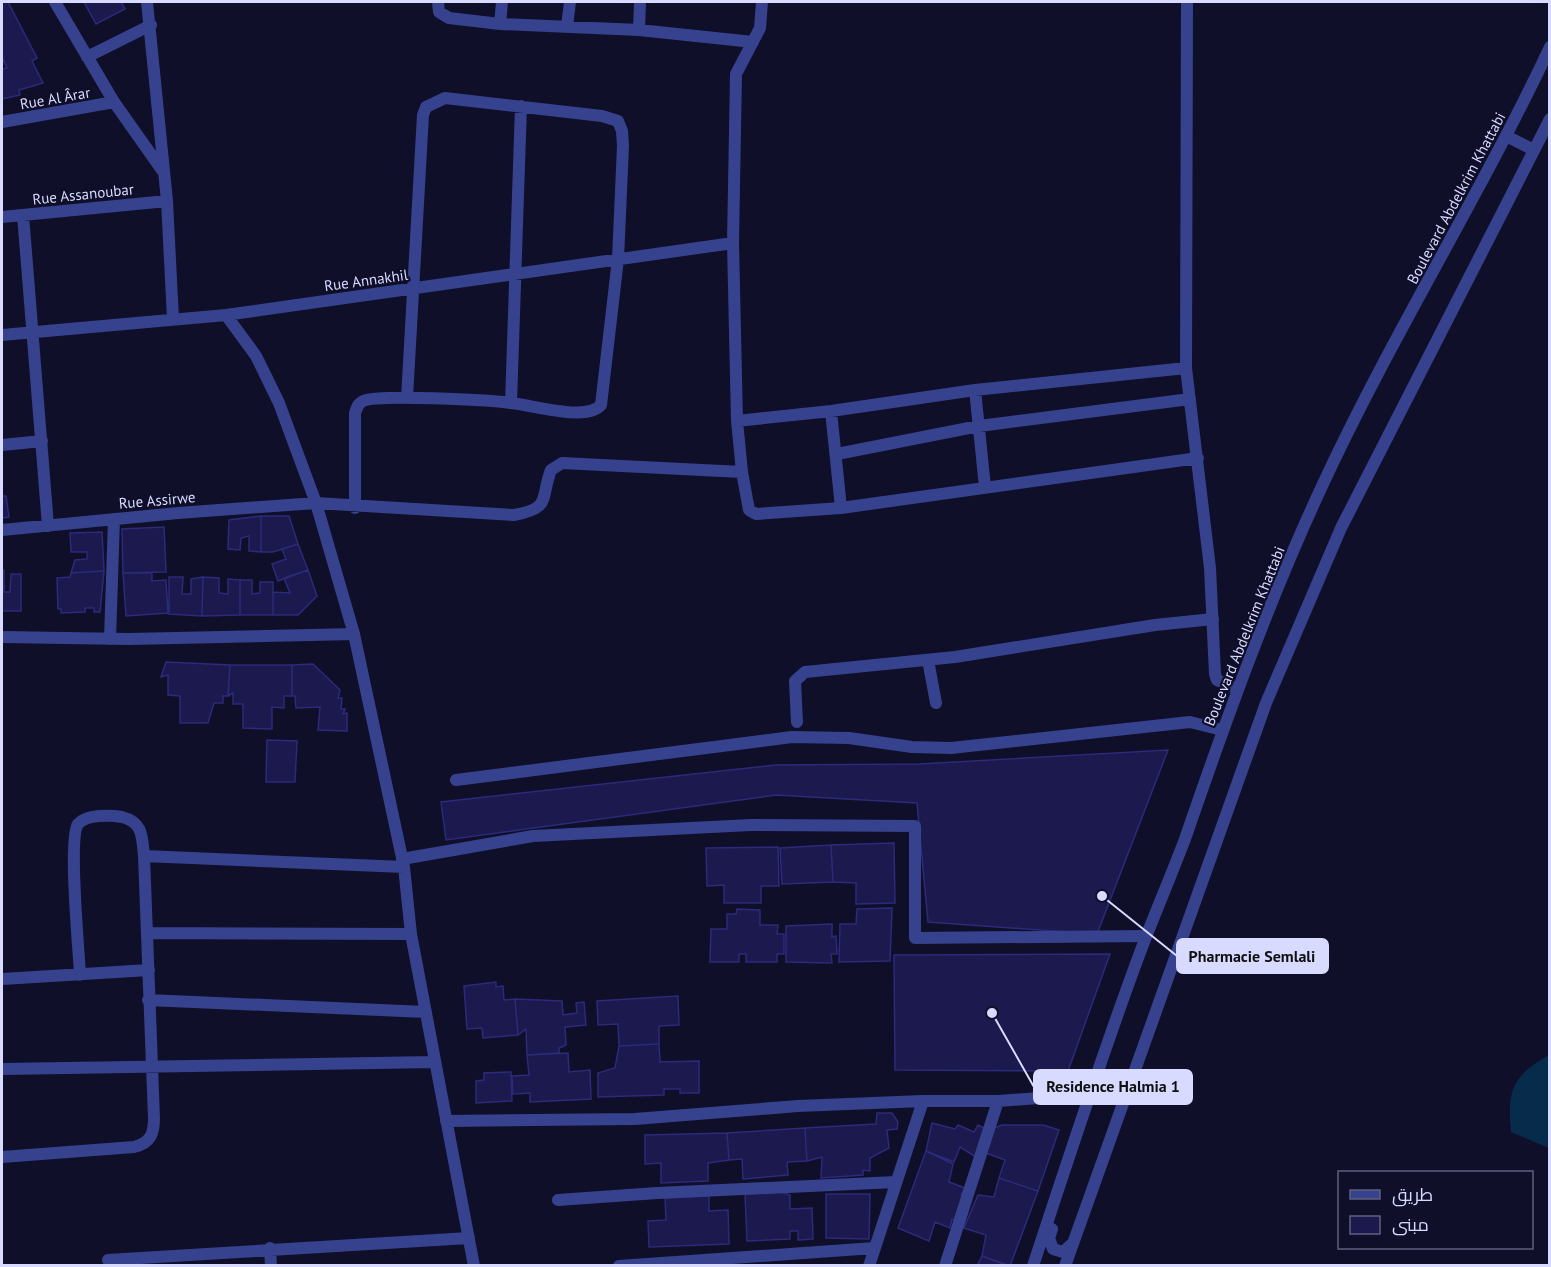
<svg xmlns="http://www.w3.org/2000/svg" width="1551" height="1267" viewBox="0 0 1551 1267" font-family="'PT Sans',Cairo,sans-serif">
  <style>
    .water { fill: #072b4b }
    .building { fill: #1b194d; stroke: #2c2a7a; stroke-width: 1.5 }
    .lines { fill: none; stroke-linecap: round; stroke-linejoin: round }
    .pedestrian { stroke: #36428d; stroke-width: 12 }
    .minor { stroke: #36428d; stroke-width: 12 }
    .tertiary { stroke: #36428d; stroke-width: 12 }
    .labels { text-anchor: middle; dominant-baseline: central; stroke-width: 4.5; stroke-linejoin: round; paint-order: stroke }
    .street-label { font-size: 15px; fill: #d8daff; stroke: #0f0f2a }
    .leader { fill: none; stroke: #d8daff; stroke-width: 2 }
    .callout-dot { fill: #d8daff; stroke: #0f0f2a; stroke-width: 2 }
    .callout { fill: #d8daff; stroke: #d8daff; stroke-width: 2 }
    .callout-label { font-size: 16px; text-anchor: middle; font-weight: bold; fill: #111 }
  </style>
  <rect width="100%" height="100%" fill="#0f0f2a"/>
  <path class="water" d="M 1549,1055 L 1549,1148 L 1511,1132 C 1507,1090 1512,1076 1549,1055 Z"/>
  <path class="building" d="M 2,2 L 8,2 L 37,58 L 32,61 L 43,83 L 19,90 L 20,95 L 2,99 L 2,69 L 7,68 L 2,57 Z
    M 84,2 L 121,2 L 125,9 L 96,24 Z
    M 2,496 L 6,496 L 9,517 L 2,518 Z
    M 261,516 L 289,516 L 298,544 L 273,552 L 261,552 Z
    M 261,516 L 261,552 L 249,551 L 249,536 L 241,538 L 240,550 L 228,549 L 229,520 Z
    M 164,527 L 166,572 L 123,573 L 122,529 Z
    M 102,532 L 104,571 L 71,573 L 75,560 L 87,559 L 87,552 L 71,552 L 70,533 Z
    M 298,544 L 308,570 L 278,581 L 272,564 L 286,559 L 282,549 Z
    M 2,570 L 4,570 L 4,592 L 10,592 L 11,574 L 21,574 L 21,611 L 2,611 Z
    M 308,570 L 317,596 L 298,615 L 273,615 L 273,592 L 290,593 L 284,578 Z
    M 104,571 L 100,612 L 94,612 L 94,608 L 85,608 L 85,612 L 61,613 L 61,609 L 58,609 L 57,578 L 70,577 L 71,573 Z
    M 123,573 L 152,573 L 152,581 L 166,580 L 168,613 L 126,616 Z
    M 169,577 L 183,577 L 182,594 L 191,594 L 191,579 L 203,577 L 202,616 L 169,614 Z
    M 203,577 L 219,578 L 219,593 L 228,594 L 228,579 L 240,580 L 240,615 L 202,616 Z
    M 240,580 L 252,580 L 252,594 L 260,593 L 260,582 L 273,582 L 273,615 L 240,615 Z
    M 166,662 L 230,665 L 228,696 L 223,696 L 223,703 L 214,703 L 208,723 L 180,723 L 180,696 L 168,695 L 168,675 L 161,677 Z
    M 313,664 L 340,690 L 338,698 L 342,698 L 341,709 L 345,709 L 343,714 L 347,713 L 347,731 L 318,730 L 320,707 L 296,708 L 295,696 L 292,696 L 292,665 Z
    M 230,665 L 292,665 L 292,696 L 284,696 L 284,708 L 272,707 L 272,729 L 243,728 L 243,704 L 233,704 L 233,693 L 228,696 Z
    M 267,740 L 297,741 L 295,782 L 266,782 Z
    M 1168,750 L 1097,934 L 928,922 L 917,803 L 776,795 L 446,840 L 441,802 L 775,765 L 919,764 Z
    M 894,843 L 895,903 L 856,904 L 856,883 L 833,882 L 831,845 Z
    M 831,845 L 833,882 L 782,884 L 780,848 Z
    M 778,847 L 779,886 L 761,886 L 761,903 L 724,903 L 724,885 L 707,886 L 706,848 Z
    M 892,908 L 890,961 L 839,962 L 840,924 L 856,924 L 857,909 Z
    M 737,909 L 760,910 L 760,925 L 778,925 L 777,934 L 784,934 L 784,954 L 777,954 L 777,962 L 746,962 L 746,954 L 739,954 L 739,962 L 710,962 L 711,929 L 727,929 L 727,914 L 736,914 Z
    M 832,924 L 832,937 L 836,936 L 837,954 L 831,954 L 832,963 L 786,962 L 786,926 Z
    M 1110,954 L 1068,1071 L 895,1070 L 894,955 Z
    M 496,982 L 496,987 L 503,986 L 504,1000 L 515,999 L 518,1035 L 483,1038 L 482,1028 L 467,1029 L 464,986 Z
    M 678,996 L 679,1025 L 659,1026 L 659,1044 L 619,1046 L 618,1024 L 598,1025 L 597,1001 Z
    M 515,999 L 562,1001 L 563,1015 L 577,1013 L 576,1003 L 584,1002 L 586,1025 L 565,1027 L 566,1045 L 559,1048 L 559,1053 L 527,1055 L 526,1029 L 518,1035 Z
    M 659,1044 L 660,1062 L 699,1061 L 699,1093 L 680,1093 L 680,1089 L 664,1089 L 664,1095 L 598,1097 L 598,1073 L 615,1068 L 619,1046 Z
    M 568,1053 L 569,1072 L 590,1070 L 591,1099 L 530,1102 L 530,1093 L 513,1094 L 512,1076 L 529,1075 L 527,1055 Z
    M 511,1072 L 512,1101 L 476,1103 L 476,1081 L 484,1080 L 484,1073 Z
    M 877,1113 L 892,1113 L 898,1122 L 897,1129 L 887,1130 L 889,1148 L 870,1158 L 870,1171 L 863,1170 L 863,1175 L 821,1178 L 822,1157 L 807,1161 L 805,1128 L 876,1124 Z
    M 932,1123 L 955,1129 L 958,1125 L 974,1132 L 978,1125 L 986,1129 L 976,1157 L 960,1147 L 954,1162 L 926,1151 Z
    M 1002,1125 L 1043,1125 L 1059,1130 L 1038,1191 L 999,1178 L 1005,1160 L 986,1153 L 994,1128 Z
    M 805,1128 L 807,1161 L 787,1162 L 788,1175 L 743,1179 L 742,1159 L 729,1160 L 727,1133 Z
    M 727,1133 L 729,1160 L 708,1163 L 708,1181 L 661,1183 L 661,1163 L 645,1164 L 645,1135 Z
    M 926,1151 L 953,1164 L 949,1182 L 965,1188 L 961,1195 L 965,1196 L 956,1221 L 952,1219 L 950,1228 L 935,1222 L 929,1241 L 898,1228 Z
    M 999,1178 L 1038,1191 L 1010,1266 L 982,1256 L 986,1235 L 964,1228 L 978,1195 L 994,1197 Z
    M 781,1192 L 790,1195 L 790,1209 L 812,1208 L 813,1239 L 798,1240 L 798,1231 L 790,1231 L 790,1239 L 747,1241 L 745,1194 Z
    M 826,1194 L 870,1194 L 869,1239 L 826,1238 Z
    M 709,1196 L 709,1211 L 728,1210 L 729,1244 L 649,1247 L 648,1221 L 666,1220 L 665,1198 Z
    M 982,1256 L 1009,1266 L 977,1266 Z"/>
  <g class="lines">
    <path class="pedestrian" d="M 928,660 L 936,703
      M 797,722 L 795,681 L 805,672 L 955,657 L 1155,625 L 1213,619"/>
    <path class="minor" d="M 55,2 L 114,102 L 162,170
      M 147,2 L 167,201 L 173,319
      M 438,2 L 439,12 L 449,18 L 500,24 L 639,30 L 753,42
      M 1187,2 L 1186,368 L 1210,568 L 1215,674 L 1217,680 L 1237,689
      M 500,24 L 502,2
      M 567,26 L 570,2
      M 639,30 L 640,2
      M 87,57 L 151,25
      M 2,122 L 114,102
      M 23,215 L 48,526
      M 2,217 L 167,201
      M 226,315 L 256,356 L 279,403 L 316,503 L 354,634 L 404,867 L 411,934 L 474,1266
      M 2,335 L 226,315 L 733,243
      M 975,390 L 985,487
      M 511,403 L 521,106
      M 831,411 L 841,508
      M 737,421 L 831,411 L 975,390 L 1186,368
      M 2,445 L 42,441
      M 837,454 L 979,426 L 1190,399
      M 742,472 L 749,510 L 756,514 L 841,508 L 1198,458
      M 355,508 L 355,413 C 357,408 357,404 363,401 C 377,394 490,400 511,403 C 533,405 586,422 601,405 L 618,259 L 623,146 L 622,131 L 618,121 L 602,116 L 445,98 L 426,107 L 423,115 L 407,398
      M 2,530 L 178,513 L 316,503 L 514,515 C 552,508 540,499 551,470 L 562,463 L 742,472 L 737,421 L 733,243 L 736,74 L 760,28 L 762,2
      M 2,637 L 129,639 L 354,634
      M 110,639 L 114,519
      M 456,780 L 792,737 L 849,738 L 912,747 L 951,748 L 1190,722 L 1222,730
      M 144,856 L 404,867
      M 402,859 L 533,836 L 751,825 L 915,826 L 915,938 L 1146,936
      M 148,933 L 411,934
      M 2,979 L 149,970
      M 148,1000 L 426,1012
      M 2,1069 L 435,1062
      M 446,1121 L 635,1119 L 798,1106 L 923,1101 L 998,1101 L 1092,1094
      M 2,1157 L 134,1147 C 151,1143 154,1133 154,1118 L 144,856 C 142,837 143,822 122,817 C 111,815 86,814 78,824 C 68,838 79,952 80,975
      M 558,1200 L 657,1193 L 896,1182
      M 270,1248 L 271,1266
      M 108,1260 L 469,1238
      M 619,1266 L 874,1248
      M 869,1266 L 923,1101
      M 945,1266 L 998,1101"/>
    <path class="tertiary" d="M 1506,136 L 1534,150
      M 1052,1229 L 1049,1238 L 1053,1249 L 1063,1252 L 1072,1244
      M 1033,1266 C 1068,1160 1102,1054 1141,950 C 1155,913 1171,876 1185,839 C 1225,723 1266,608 1317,497 C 1387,343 1478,200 1550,47
      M 1065,1266 L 1266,703 L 1341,528 L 1550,119"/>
  </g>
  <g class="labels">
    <g class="street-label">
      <text transform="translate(55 98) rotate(-10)">Rue Al Ârar</text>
      <text transform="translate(83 194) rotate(-6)">Rue Assanoubar</text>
      <text transform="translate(1456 198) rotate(-62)">Boulevard Abdelkrim Khattabi</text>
      <text transform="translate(366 280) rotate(-8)">Rue Annakhil</text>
      <text transform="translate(157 500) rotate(-5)">Rue Assirwe</text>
      <text transform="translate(1244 636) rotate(-68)">Boulevard Abdelkrim Khattabi</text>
    </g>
  </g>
  <path class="leader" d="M1102 896L1177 956M992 1013L1034 1087"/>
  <g class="callout-dot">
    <circle cx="1102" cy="896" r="6"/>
    <circle cx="992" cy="1013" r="6"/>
  </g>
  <g class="callout">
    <rect x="1177" y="939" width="151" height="34" rx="6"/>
    <rect x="1034" y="1070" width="158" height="34" rx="6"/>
  </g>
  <g class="callout-label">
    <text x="1252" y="962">Pharmacie Semlali</text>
    <text x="1113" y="1092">Residence Halmia 1</text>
  </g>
  <rect width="1551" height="1267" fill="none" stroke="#d8daff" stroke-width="6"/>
  <rect x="1338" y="1171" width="195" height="78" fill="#0f0f2a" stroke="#5f607f" stroke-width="1.5"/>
  <rect x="1350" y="1190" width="30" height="9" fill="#36428d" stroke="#5f607f" stroke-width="1.5"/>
  <text x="1392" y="1201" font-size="18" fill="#d8daff">طريق</text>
  <rect x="1350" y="1216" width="30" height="18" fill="#1b194d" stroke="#5f607f" stroke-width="1.5"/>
  <text x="1392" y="1231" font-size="18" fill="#d8daff">مبنى</text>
</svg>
